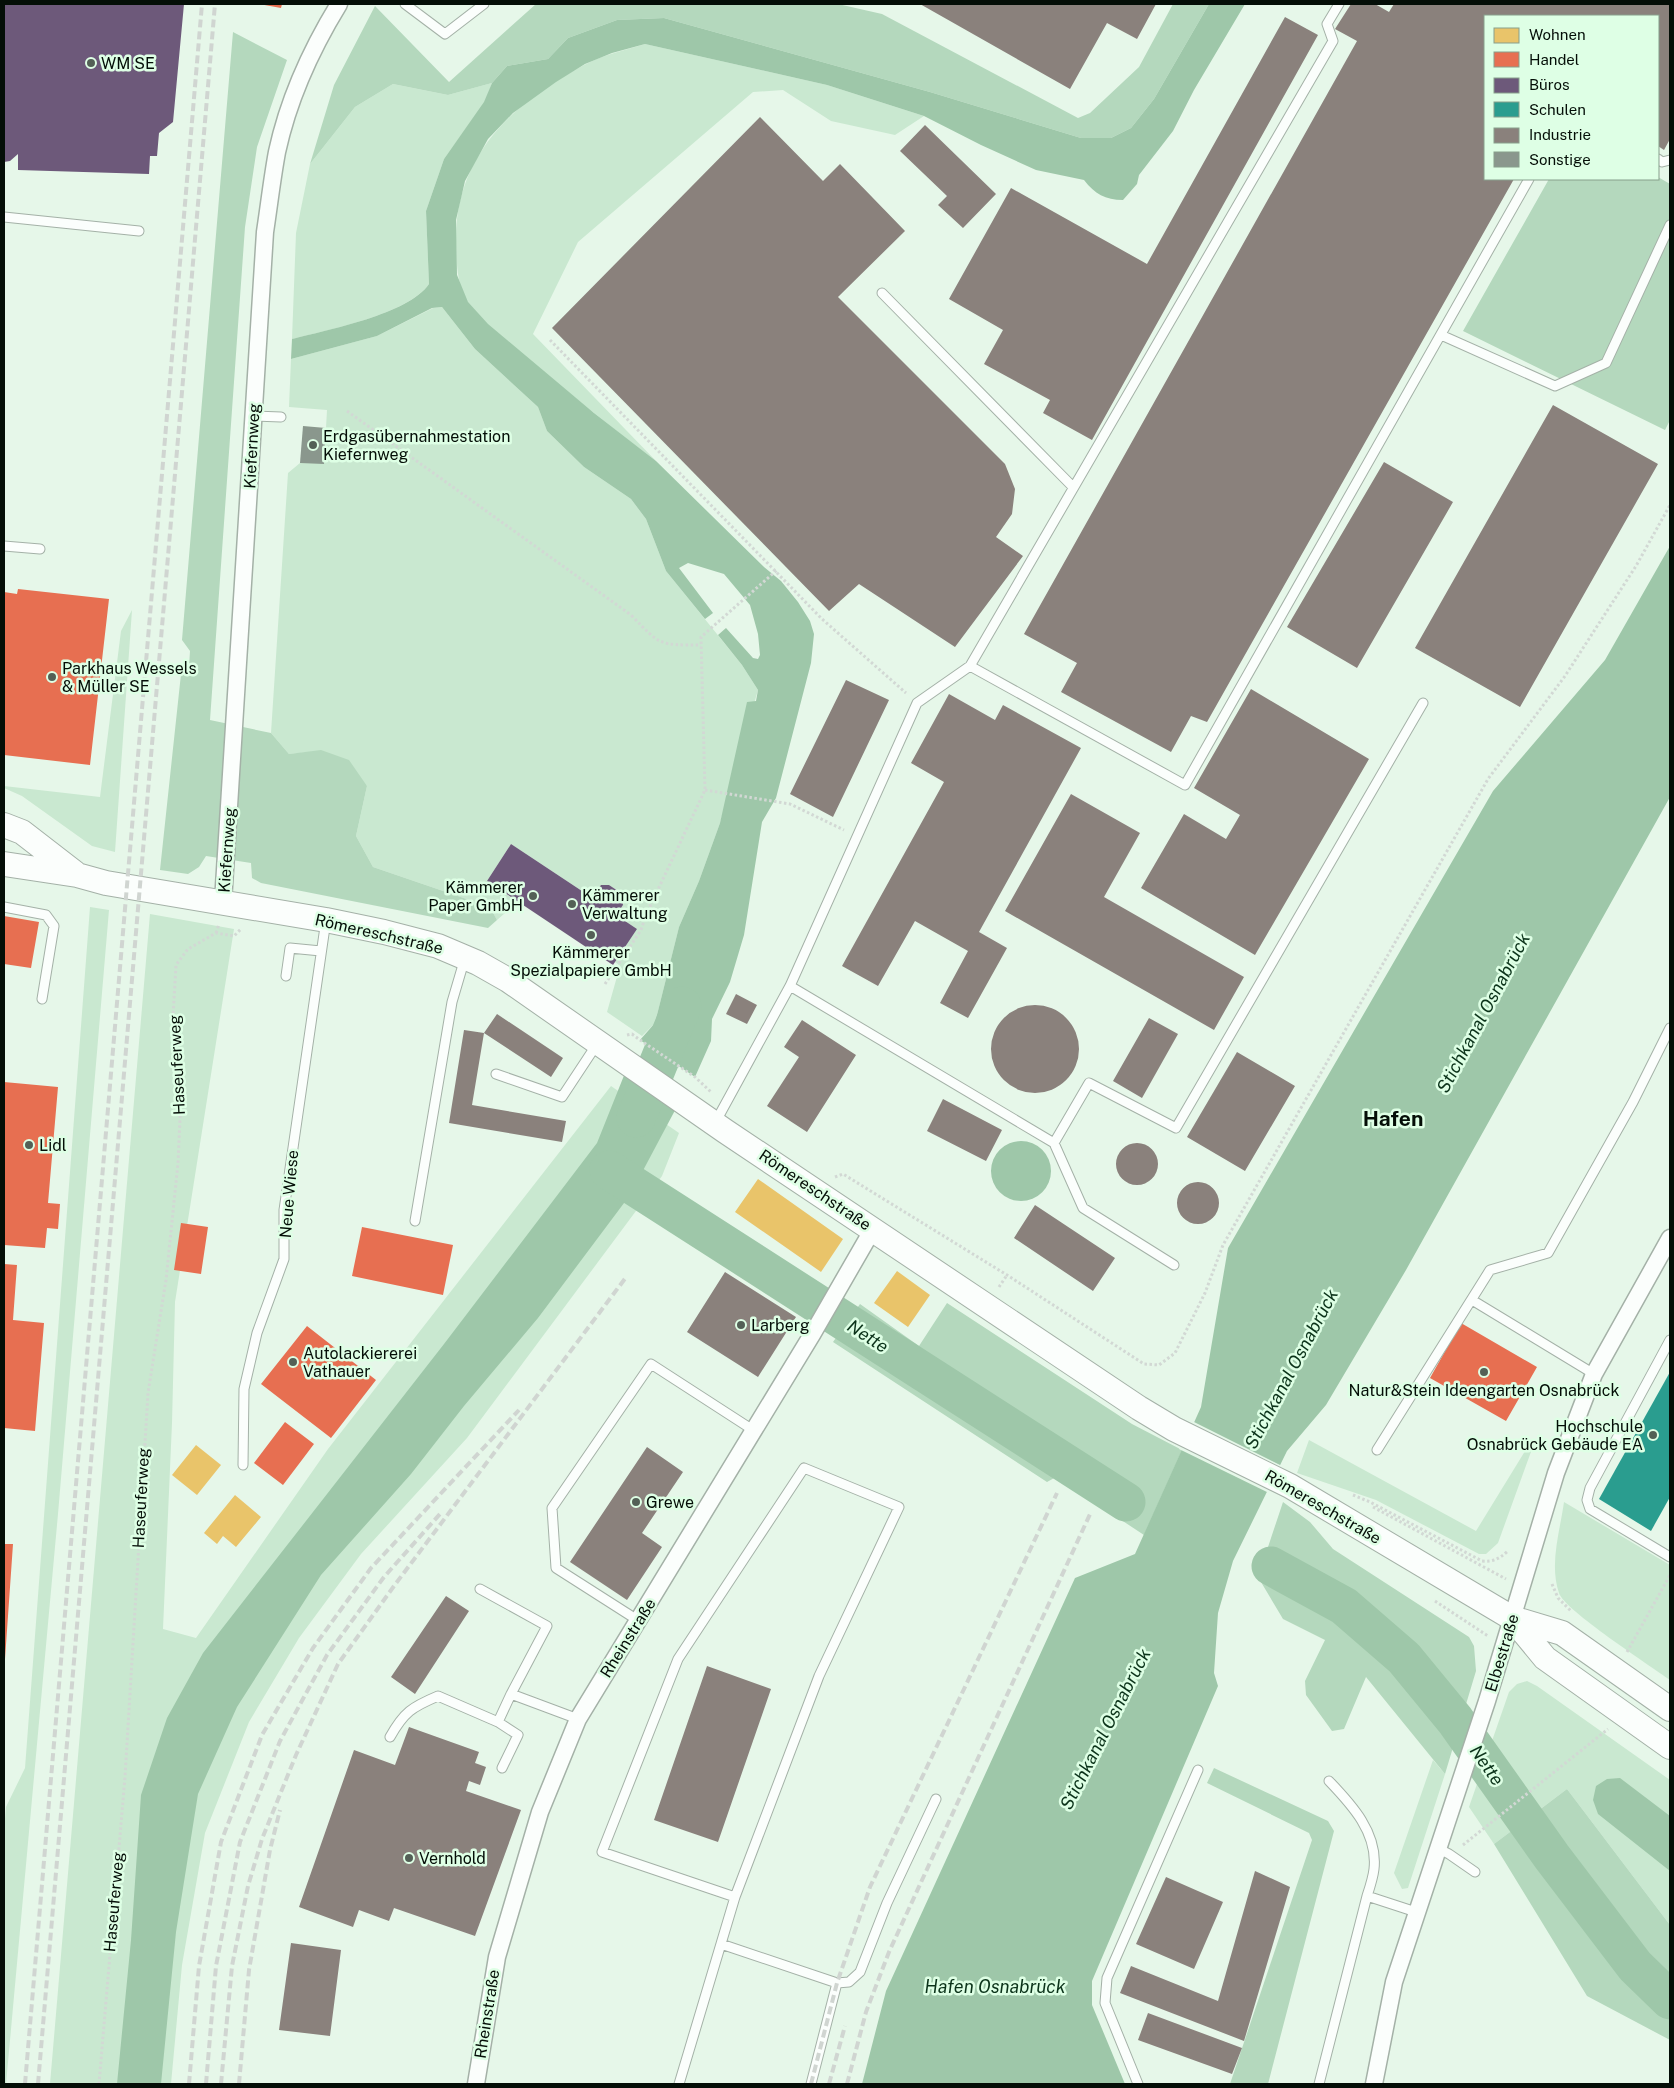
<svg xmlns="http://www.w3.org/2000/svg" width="1674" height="2088" viewBox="0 0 1674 2088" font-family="'Public Sans',sans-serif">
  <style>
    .green { fill: #c9e8d0 }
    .forest { fill: #b4d8bd }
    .water { fill: #9ec7a9 }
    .pier { fill: #e6f7e9 }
    .homes { fill: #e9c46a }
    .shops { fill: #e76f51 }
    .offices { fill: #6d597a }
    .schools { fill: #2a9d8f }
    .industry { fill: #8a817c }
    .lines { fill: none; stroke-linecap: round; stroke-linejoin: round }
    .river { stroke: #9ec7a9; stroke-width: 39 }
    .building { fill: #8a978d }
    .lane-casing { stroke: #a4b1a7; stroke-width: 11 }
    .street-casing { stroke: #a4b1a7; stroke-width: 19 }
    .secondary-casing { stroke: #a4b1a7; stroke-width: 26 }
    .path { stroke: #d2d8d4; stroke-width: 3; stroke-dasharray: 2.5 2.5; stroke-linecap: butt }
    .lane { stroke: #fbfefc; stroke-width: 9 }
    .street { stroke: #fbfefc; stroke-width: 16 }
    .secondary { stroke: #fbfefc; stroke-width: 24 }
    .rail { stroke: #d0d5d1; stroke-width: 4; stroke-dasharray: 8 4; stroke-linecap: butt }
    .poi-dot { fill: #536056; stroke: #deffe5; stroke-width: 2 }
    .labels { text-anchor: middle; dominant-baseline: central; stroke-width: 5; stroke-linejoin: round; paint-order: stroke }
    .poi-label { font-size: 16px; fill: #040e07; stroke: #deffe5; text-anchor: start }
    .street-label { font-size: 16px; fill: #040e07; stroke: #deffe5 }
    .water-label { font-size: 18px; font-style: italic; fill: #0b331a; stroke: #deffe5 }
    .district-label { font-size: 21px; font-weight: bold; fill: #040e07; stroke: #deffe5 }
  </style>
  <rect width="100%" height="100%" fill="#e6f7e9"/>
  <path class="green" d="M 645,44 L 827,85 L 924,116 L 895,135 L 831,121 L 783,90 L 753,92 L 578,242 L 533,334 L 656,461 C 612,428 569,393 526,357 C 507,341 483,324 468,303 C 456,284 457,262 456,241 C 455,155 514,102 584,65 C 603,55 625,50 645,44 Z
    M 492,83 L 485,102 L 444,159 L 426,211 L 429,284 C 408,314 328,330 292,339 L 296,233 L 310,164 L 355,107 L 393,84 L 448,95 Z
    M 442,307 L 475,349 L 538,407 L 547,431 L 584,467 L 631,499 L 646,519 L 666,571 L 742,665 L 758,690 L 720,823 L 699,881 L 679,927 L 655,1023 L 642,1036 L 607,1012 L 620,966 L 615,962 L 637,929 L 616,915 L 623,905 L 621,893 L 609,885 L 601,885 L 591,897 L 511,844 L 487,881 L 518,902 L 497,920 L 490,907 L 373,867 L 356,836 L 367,786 L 321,751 L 289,754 L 271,733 L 288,473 L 300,463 L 326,428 L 327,410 L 289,407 L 291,359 L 377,336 L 433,308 Z
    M 132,610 L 115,852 L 92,846 L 22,796 L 4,788 L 4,786 L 100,797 L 121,631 Z
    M 90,907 L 109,910 L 58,1514 L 6,2084 L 4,2084 L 4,1830 L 6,1807 L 25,1768 Z
    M 150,914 L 234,929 L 175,1302 L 172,1423 L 163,1629 L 196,1638 L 328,1449 L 611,1086 L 679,1133 L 662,1176 L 467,1438 L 361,1554 L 299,1638 L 249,1722 L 205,1833 L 182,1965 L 171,2084 L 50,2084 Z
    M 1309,1440 L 1476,1531 L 1530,1443 L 1532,1449 L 1498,1543 L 1486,1554 L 1479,1554 L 1376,1500 L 1297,1473 Z
    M 1564,1502 L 1670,1565 L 1670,1680 C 1651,1666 1564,1610 1559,1593 C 1549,1564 1560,1531 1564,1502 Z
    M 1527,1681 L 1537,1686 L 1670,1780 L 1670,1925 L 1567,1789 L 1494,1844 L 1469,1807 L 1509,1692 L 1517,1684 Z
    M 1433,1760 L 1445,1774 L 1408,1888 L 1402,1889 L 1394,1873 Z"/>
  <path class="forest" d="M 536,4 L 838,4 L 882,14 L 1078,118 L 1090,113 L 1139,67 L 1173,4 L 1209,4 L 1154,99 L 1131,128 L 1111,138 L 1081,138 L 930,92 L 664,18 L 617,20 L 568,38 L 548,59 L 507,66 L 492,83 L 448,95 L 393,84 L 355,107 L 310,164 L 334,85 L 375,6 L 449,82 Z
    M 233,32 L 287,60 L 257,147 L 245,227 L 210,720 L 271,733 L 289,754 L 321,750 L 349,760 L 367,786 L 356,836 L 373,867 L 490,907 L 497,920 L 488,928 L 261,883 L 252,878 L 251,863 L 206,856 L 199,867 L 188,874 L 160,870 L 181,674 L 189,667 L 190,651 L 182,640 Z
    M 1658,177 L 1670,184 L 1670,420 L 1665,430 L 1463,331 L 1549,179 L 1658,179 Z
    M 947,1303 L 1132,1424 L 1182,1450 L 1144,1535 L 1056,1477 L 1047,1482 L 833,1342 L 860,1304 L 919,1346 Z
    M 1283,1502 L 1310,1522 L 1333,1549 L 1469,1637 L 1474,1646 L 1476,1671 L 1445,1774 L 1366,1677 L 1344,1729 L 1332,1731 L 1306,1695 L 1305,1681 L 1325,1640 L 1283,1619 L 1258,1577 Z
    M 1214,1768 L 1328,1821 L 1334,1831 L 1268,2084 L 1230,2084 L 1312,1840 L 1309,1833 L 1207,1783 Z
    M 1567,1789 L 1670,1925 L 1670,2040 L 1587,1996 L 1494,1844 Z"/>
  <path class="water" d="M 1209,4 L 1245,4 L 1194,90 L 1173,131 L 1139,175 L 1137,184 L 1123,200 C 1105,200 1095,194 1084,180 L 1036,170 L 981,145 L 924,116 L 827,85 L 645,44 L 612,53 L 585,64 L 556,82 L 513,113 L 488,139 L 465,181 L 456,220 L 457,275 L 468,302 L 488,324 L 594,413 L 656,461 L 764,567 L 781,581 L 798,602 L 810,621 L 814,634 L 811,663 L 776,798 L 762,822 L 744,935 L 730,982 L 712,1019 L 711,1041 L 695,1077 L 640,1040 L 655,1023 L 679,927 L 699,881 L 720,823 L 747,702 L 756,701 L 758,690 L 742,665 L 718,635 L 726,628 L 753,658 L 758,659 L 760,655 L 758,634 L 750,605 L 724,574 L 688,563 L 679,568 L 713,613 L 705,619 L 666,571 L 646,519 L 631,499 L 584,467 L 547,431 L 538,407 L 475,349 L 442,307 L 432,308 L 377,336 L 291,359 L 292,339 C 327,330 409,314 429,284 L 426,211 L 444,159 L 484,102 L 492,83 L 507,66 L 548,59 L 568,38 L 617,20 L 664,18 L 930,92 L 1081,138 L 1111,138 L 1131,128 L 1154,99 Z
    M 1670,546 L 1670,797 L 1406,1270 L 1326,1405 L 1287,1451 L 1233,1561 L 1218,1613 L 1214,1673 L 1218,1686 L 1092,1981 L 1092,2005 L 1125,2084 L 862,2084 L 886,1991 L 1075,1578 L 1135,1554 L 1201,1407 L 1228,1248 L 1493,791 L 1605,660 Z
    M 629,1063 L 681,1099 L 630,1195 L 538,1318 L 464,1406 L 411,1474 L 321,1575 L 237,1707 L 198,1794 L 176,1932 L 161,2084 L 117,2084 L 131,1940 L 141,1795 L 167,1718 L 203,1653 L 444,1344 L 597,1143 Z
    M991 1171a30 30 0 1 1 60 0a30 30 0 1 1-60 0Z
    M 1620,1778 L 1670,1816 L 1670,1871 L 1598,1814 L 1593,1800 L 1596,1786 L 1607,1779 Z"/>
  <path class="pier" d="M 1192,1421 L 1282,1466 L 1269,1493 L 1179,1449 Z"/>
  <path class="homes" d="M 758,1179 L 843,1239 L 821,1272 L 735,1212 Z
    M 897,1271 L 930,1295 L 908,1327 L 874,1303 Z
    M 196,1445 L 221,1465 L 197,1495 L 172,1475 Z
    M 235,1495 L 261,1517 L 236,1547 L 223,1536 L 217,1544 L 204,1533 Z"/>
  <path class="shops" d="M 259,4 L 282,4 L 281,8 Z
    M 18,589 L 109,599 L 90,765 L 4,755 L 4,592 L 17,594 Z
    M 4,916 L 39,922 L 31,968 L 4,964 Z
    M 4,1082 L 58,1087 L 48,1203 L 60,1204 L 58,1229 L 47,1228 L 45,1248 L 4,1245 Z
    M 181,1223 L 208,1227 L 201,1274 L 174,1270 Z
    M 362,1227 L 453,1245 L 443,1295 L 352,1276 Z
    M 4,1264 L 17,1265 L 13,1320 L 44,1323 L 35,1431 L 4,1428 Z
    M 1461,1323 L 1537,1367 L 1506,1421 L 1430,1378 Z
    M 307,1326 L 376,1380 L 331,1438 L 261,1384 Z
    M 285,1422 L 314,1444 L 283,1485 L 254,1463 Z
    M 4,1544 L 13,1544 L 5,1659 L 4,1659 Z"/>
  <path class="offices" d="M 4,4 L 184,4 L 173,122 L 159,133 L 157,156 L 150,156 L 149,174 L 18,170 L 18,154 L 10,161 L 4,162 Z
    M 511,844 L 591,897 L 601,885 L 609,885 L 621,893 L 623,905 L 616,915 L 637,929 L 613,965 L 487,881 Z"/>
  <path class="schools" d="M 1670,1372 L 1670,1497 L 1651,1531 L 1599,1499 Z"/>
  <path class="industry" d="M 920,4 L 1156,4 L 1137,39 L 1107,23 L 1070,89 Z
    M 1351,4 L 1375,4 L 1389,12 L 1394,4 L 1670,4 L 1670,139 L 1664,150 L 1658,146 L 1658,16 L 1485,16 L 1485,179 L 1514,179 L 1207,722 L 1191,716 L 1171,752 L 1061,692 L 1077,663 L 1024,634 L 1357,41 L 1335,29 Z
    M 1285,17 L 1318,35 L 1092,440 L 1043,413 L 1050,400 L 984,364 L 1003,330 L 949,299 L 1011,188 L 1147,264 Z
    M 760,117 L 823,181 L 840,164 L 905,231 L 838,297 L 1005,464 L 1015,489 L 1012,514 L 996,537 L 1023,556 L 955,647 L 859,584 L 829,611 L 552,328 Z
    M 925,125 L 996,194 L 963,228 L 938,205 L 947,196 L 900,151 Z
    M 1553,405 L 1658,464 L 1520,707 L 1415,648 Z
    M 1384,462 L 1453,502 L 1357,668 L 1287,627 Z
    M 846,680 L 889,700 L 833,817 L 790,794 Z
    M 1251,689 L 1369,759 L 1255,955 L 1141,888 L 1184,814 L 1226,839 L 1240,815 L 1194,788 Z
    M 949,694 L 995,720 L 1003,705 L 1081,748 L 979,932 L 1007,948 L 968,1018 L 940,1003 L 968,951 L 915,921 L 878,986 L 842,966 L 944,782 L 911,763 Z
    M 1071,794 L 1140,833 L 1104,897 L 1244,977 L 1214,1030 L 1005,911 Z
    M 736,994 L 757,1005 L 747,1024 L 726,1014 Z
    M991 1049a44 44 0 1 1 88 0a44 44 0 1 1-88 0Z
    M 497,1014 L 563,1058 L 551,1077 L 484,1033 Z
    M 1149,1018 L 1178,1034 L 1142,1098 L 1113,1081 Z
    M 802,1020 L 856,1055 L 807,1132 L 767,1106 L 799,1057 L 784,1047 Z
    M 464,1030 L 484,1033 L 472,1105 L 566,1121 L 562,1142 L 449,1123 Z
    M 1237,1052 L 1295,1086 L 1245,1171 L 1187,1137 Z
    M 943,1099 L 1002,1130 L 986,1161 L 927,1131 Z
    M1116 1164a21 21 0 1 1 42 0a21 21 0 1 1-42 0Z
    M1177 1203a21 21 0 1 1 42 0a21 21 0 1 1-42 0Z
    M 1035,1205 L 1115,1258 L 1093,1291 L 1014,1238 Z
    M 725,1272 L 796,1317 L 758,1377 L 687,1332 Z
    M 647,1447 L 683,1472 L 642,1533 L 662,1547 L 627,1600 L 570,1562 Z
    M 446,1596 L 469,1611 L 415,1694 L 391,1677 Z
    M 707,1666 L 771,1689 L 718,1842 L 654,1820 Z
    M 409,1727 L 479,1752 L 475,1763 L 486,1767 L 480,1785 L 469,1781 L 466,1791 L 521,1810 L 475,1936 L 394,1908 L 389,1921 L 359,1910 L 353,1927 L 299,1907 L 354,1750 L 395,1765 Z
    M 1255,1871 L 1290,1887 L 1244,2041 L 1120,1993 L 1131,1966 L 1218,2001 Z
    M 1166,1877 L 1223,1902 L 1194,1969 L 1136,1944 Z
    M 291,1943 L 341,1950 L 330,2036 L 279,2030 Z
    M 1148,2013 L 1242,2048 L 1232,2074 L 1138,2040 Z"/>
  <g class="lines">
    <path class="river" d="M 636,1118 L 682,1006
      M 609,1170 L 1126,1502
      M 1271,1566 L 1344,1606 L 1404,1658 L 1455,1720 L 1552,1857 L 1635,1966 L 1670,2000"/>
  </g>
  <path class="building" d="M 303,426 L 326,428 L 324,464 L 300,463 Z"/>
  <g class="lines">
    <g class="lane-casing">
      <path id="lane" d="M 405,4 L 445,34 L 484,4
        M 1658,159 L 1662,162 L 1670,160
        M 4,217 L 139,231
        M 882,293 L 1073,487
        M 1441,335 L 1555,386 L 1606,363 L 1670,225
        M 254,416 L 281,417
        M 4,546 L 40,549
        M 970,666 L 1185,785 L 1529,179
        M 4,907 L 46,915 L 54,926 L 42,999
        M 286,976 L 290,948 L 321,951
        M 790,986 L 1054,1143 L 1089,1083 L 1176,1128 L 1423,703
        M 496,1074 L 562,1097 L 597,1044
        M 715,1123 L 790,986 L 917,703 L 970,666 L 1333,41 L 1327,24 L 1339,4
        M 1054,1143 L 1083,1208 L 1174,1265
        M 415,1221 L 452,1002 L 465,958
        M 1472,1300 L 1594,1374
        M 1670,1340 L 1590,1488 L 1587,1500 L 1590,1509 L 1670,1557
        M 1377,1450 L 1490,1270 L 1548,1253 L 1633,1102 L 1670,1028
        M 243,1465 L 244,1389 L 257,1333 L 284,1259 L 284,1210 L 326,920
        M 480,1589 L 547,1626 L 511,1694 L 578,1719
        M 639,1621 L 556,1568 L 552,1508 L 651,1364 L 753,1430
        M 498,1722 L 518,1735 L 502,1768
        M 390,1737 C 404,1712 412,1707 438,1696 L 498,1722 L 511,1694
        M 1329,1781 C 1352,1805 1378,1833 1374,1869 C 1373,1878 1370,1887 1367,1896 L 1416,1912
        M 1437,1848 L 1449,1854 L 1475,1872
        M 721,1944 L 837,1983 L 849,1982 L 860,1972 L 887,1903 L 936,1799
        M 679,2084 L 735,1897 L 819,1676 L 899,1507 L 804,1468 L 678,1659 L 602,1852 L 735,1897
        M 811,2084 L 837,1983
        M 1138,2084 L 1105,2003 L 1107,1978 L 1198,1770
        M 1319,2084 L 1367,1896"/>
    </g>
    <g class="street-casing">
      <path id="street" d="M 223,902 L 265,232 C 269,206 272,179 277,152 C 288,101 312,48 339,4
        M 476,2084 L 497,1957 L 540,1812 L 578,1719 L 813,1333 L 873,1229
        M 1374,2084 L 1394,1982 L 1487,1701 L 1556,1473 L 1594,1374 L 1670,1238"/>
    </g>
    <g class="secondary-casing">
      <path id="secondary" d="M 4,825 L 22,832 L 75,873
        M 4,864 L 77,875 L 106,883 L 326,920 L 384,932 L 438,946 L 478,963 L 508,980 L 725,1131 L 1139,1408 L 1174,1429 L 1290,1486 L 1512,1618 L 1562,1633 L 1670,1709
        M 1512,1618 L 1545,1658 L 1670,1747"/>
    </g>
    <path class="path" d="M 550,340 L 822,619 L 906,693
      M 347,411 L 631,615 C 661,646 659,645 701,645
      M 705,790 L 790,804 L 844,830
      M 216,933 L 219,924
      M 605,984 L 641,930 L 646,915 L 705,790 L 701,637 L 777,570
      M 627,1035 L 632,1034 L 640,1040 L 695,1077 L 711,1092
      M 835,1177 L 843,1174 L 1007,1275 L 1144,1364 L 1159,1365 L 1175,1353 L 1205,1293 L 1223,1245 L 1488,779 L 1565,676 L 1636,566 L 1670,505
      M 999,1287 L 1007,1275
      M 1353,1495 L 1370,1502 L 1482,1561 C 1493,1562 1499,1559 1508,1551
      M 1373,1507 L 1506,1579
      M 1552,1584 L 1558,1598 L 1571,1611
      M 1435,1601 L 1488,1636
      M 1627,1652 L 1670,1575
      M 1463,1845 L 1608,1729
      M 99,2084 L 125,1777 L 148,1393 L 166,1280 L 178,1163 L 181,1097 L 173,1017 L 176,965 L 188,949 L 216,933 L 234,936 L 241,929"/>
    <use href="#lane" class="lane"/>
    <use href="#street" class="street"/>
    <use href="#secondary" class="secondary"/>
    <path class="rail" d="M 25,2084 L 202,4
      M 38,2084 L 215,4
      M 189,2084 L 199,1966 L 221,1842 L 262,1735 L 313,1648 L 371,1568 L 519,1410
      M 206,2084 L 216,1966 L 240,1842 L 280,1741 L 327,1655 L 384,1577 L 440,1514
      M 221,2084 L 232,1966 L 248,1886 L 262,1839 L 296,1755 L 338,1664 L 394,1586 L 627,1276
      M 239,2084 L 249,1970 L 270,1850 L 280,1810
      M 811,2084 L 837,1983 L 870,1887 L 1057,1493
      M 829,2084 L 845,2026
      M 847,2084 L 866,2012 L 889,1952 L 1091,1512"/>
  </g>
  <g class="poi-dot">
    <circle cx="91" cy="63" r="5"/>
    <circle cx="313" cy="445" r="5"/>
    <circle cx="52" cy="677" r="5"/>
    <circle cx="533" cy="896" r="5"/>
    <circle cx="572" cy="904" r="5"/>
    <circle cx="591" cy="935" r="5"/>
    <circle cx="29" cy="1145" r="5"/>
    <circle cx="741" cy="1325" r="5"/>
    <circle cx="293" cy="1362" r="5"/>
    <circle cx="1484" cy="1372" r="5"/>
    <circle cx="1653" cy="1435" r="5"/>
    <circle cx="636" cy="1502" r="5"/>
    <circle cx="409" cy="1858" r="5"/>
  </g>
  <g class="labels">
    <g class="poi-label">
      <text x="101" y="63">WM SE</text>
      <text x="323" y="436">Erdgasübernahmestation<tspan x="323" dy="18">Kiefernweg</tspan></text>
      <text x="62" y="668">Parkhaus Wessels<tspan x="62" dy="18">&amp; Müller SE</tspan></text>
      <text x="523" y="887" text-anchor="end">Kämmerer<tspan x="523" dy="18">Paper GmbH</tspan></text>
      <text x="582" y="895">Kämmerer<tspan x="582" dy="18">Verwaltung</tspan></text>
      <text x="591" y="952" text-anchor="middle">Kämmerer<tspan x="591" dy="18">Spezialpapiere GmbH</tspan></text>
      <text x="39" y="1145">Lidl</text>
      <text x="751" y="1325">Larberg</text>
      <text x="303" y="1353">Autolackiererei<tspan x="303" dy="18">Vathauer</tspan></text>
      <text x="1484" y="1390" text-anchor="middle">Natur&amp;Stein Ideengarten Osnabrück</text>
      <text x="1643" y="1426" text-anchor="end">Hochschule<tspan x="1643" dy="18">Osnabrück Gebäude EA</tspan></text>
      <text x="646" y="1502">Grewe</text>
      <text x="419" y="1858">Vernhold</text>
    </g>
    <g class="street-label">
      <text transform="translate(252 446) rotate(-87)">Kiefernweg</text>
      <text transform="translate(227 850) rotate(-86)">Kiefernweg</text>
      <text transform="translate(379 934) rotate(13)">Römereschstraße</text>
      <text transform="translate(177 1065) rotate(-93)">Haseuferweg</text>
      <text transform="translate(815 1190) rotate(34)">Römereschstraße</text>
      <text transform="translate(289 1194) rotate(-85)">Neue Wiese</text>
      <text transform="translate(141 1498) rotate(-87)">Haseuferweg</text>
      <text transform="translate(1323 1507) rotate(30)">Römereschstraße</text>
      <text transform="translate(628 1638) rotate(-58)">Rheinstraße</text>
      <text transform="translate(1502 1653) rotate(-73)">Elbestraße</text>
      <text transform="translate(114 1902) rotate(-85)">Haseuferweg</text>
      <text transform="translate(487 2014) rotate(-81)">Rheinstraße</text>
    </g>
    <g class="water-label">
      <text transform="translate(1483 1013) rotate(-62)">Stichkanal Osnabrück</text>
      <text transform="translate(868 1336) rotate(33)">Nette</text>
      <text transform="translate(1291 1369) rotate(-62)">Stichkanal Osnabrück</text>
      <text transform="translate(1105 1729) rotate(-63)">Stichkanal Osnabrück</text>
      <text transform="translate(1487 1765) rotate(55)">Nette</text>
      <text x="995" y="1986">Hafen Osnabrück</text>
    </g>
    <g class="district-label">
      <text x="1393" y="1118">Hafen</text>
    </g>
  </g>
  <rect width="1674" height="2088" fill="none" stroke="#040e07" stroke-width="10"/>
  <rect x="1484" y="15" width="175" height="165" fill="#deffe5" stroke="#879f8c"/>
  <rect x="1494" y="28" width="25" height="15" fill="#e9c46a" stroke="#879f8c"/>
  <text x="1529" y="40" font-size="15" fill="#040e07">Wohnen</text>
  <rect x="1494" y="52" width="25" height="15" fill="#e76f51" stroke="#879f8c"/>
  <text x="1529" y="65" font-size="15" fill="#040e07">Handel</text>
  <rect x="1494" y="78" width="25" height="15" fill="#6d597a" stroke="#879f8c"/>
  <text x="1529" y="90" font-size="15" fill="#040e07">Büros</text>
  <rect x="1494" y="102" width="25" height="15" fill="#2a9d8f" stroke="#879f8c"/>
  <text x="1529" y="115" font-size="15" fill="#040e07">Schulen</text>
  <rect x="1494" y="128" width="25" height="15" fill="#8a817c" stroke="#879f8c"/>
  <text x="1529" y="140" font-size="15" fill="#040e07">Industrie</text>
  <rect x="1494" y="152" width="25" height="15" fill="#8a978d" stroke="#879f8c"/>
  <text x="1529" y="165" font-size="15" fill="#040e07">Sonstige</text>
</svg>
